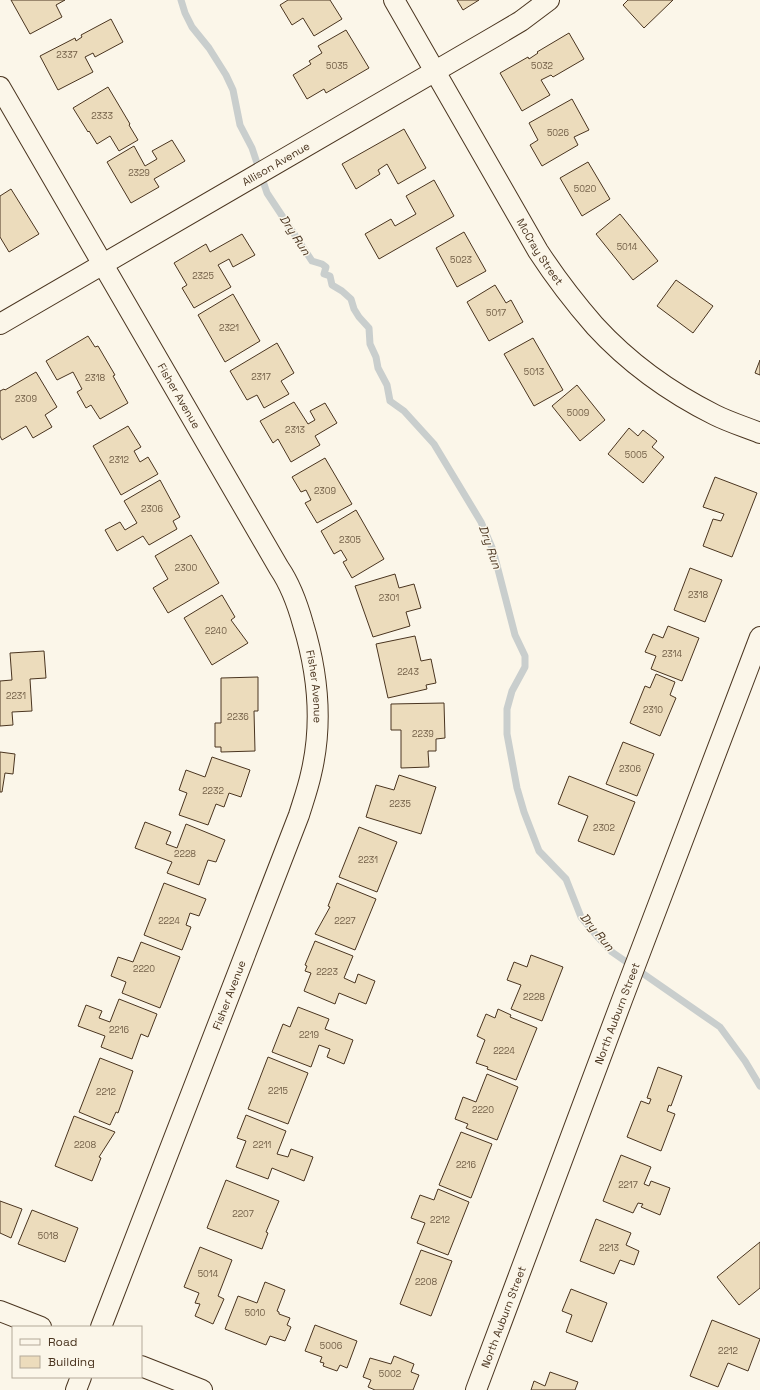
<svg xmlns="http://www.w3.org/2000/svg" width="760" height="1390" viewBox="0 0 760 1390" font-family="'Space Grotesk',sans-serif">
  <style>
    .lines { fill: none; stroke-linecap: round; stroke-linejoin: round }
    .stream { stroke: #c9cecd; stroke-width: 7 }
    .building { fill: #ecdcbc; stroke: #4a3520 }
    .street-casing { stroke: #4a3520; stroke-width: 22 }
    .street { stroke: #fbf6e9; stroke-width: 20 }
    .labels { text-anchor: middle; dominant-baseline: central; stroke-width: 3; stroke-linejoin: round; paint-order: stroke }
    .number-label { font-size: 9px; fill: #725f47 }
    .street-label { font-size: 11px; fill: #4a3520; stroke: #fbf6e9 }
    .water-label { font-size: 12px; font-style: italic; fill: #4a3520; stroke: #fbf6e9 }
  </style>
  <rect width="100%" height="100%" fill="#fbf6e9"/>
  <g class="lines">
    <path class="stream" d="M 181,0 L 185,13 L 192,27 L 209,48 L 226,75 L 233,90 L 240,125 L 252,148 L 267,193 L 312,261 L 322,264 L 326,267 L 324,274 L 330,276 L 332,285 L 342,291 L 351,299 L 354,309 L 359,317 L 369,328 L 370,344 L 376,357 L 378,368 L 387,385 L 390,401 L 404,411 L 434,444 L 481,522 L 493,550 L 515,635 L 525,656 L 525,667 L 512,691 L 507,709 L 507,734 L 517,788 L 524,812 L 539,851 L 566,879 L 581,917 L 596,935 L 612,952 L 720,1027 L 745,1061 L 760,1086"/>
  </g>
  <path class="building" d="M 11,0 L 65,0 L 56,5 L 62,17 L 30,34 Z
    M 288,0 L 330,0 L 342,19 L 314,36 L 303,18 L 292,25 L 280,5 Z
    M 457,0 L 479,0 L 463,10 Z
    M 628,0 L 673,0 L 644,28 L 623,5 Z
    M 111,19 L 123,42 L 95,57 L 93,53 L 85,57 L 93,72 L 58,90 L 40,56 L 75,38 L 76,41 L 82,37 L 81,35 Z
    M 346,30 L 369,68 L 326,93 L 324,89 L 307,99 L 293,75 L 311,64 L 309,61 L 322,53 L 318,46 Z
    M 569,33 L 584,59 L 553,77 L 551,75 L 541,80 L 550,95 L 522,111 L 500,73 L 528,57 L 529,59 L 538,53 L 537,52 Z
    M 108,87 L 130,124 L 129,125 L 138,140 L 119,151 L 110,136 L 97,144 L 89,131 L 88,132 L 73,108 Z
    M 572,99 L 589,130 L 574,137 L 578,145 L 542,166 L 530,145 L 538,140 L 529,123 Z
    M 404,129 L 426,168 L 398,184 L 387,164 L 378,170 L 380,174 L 356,189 L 342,164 Z
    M 172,140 L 185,161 L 154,179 L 159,187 L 131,203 L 107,162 L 134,146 L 145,166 L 157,159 L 152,151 Z
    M 588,162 L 610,199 L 582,216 L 560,178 Z
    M 434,180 L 454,216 L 379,259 L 365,234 L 391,219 L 395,226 L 416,214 L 406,196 Z
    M 11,189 L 39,234 L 9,252 L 0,237 L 0,196 Z
    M 620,214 L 658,261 L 633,280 L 596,234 Z
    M 464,232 L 486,271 L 457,287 L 436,248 Z
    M 242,234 L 255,255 L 233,267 L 229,259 L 218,265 L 231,287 L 194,308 L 182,288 L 187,285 L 174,263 L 206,244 L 210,252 Z
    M 676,280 L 713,306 L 693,333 L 657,306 Z
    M 495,285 L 506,303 L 511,300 L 523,322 L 489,341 L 467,302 Z
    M 233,294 L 260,341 L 225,362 L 198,315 Z
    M 88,336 L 95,347 L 98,346 L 115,375 L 113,376 L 128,403 L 100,419 L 91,405 L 86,408 L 77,392 L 82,389 L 73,372 L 57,380 L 46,361 Z
    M 533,338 L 563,390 L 534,406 L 504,354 Z
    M 277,343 L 294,373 L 281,381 L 289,394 L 264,408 L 257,395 L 247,400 L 230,371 Z
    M 760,360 L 760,375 L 755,373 Z
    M 36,372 L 57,407 L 45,415 L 52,427 L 33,438 L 26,426 L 2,440 L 0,436 L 0,391 L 4,389 L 5,390 Z
    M 577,385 L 605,420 L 580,441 L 552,406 Z
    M 294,402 L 308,424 L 315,420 L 310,411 L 325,403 L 337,423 L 315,436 L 320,445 L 291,462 L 278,439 L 273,443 L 260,421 Z
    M 128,426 L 141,447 L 134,451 L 140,462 L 148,457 L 158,474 L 121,495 L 93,446 Z
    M 629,428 L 638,436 L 643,430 L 657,441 L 652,447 L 664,457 L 643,483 L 608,454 Z
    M 325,458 L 352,504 L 317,523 L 305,503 L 311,500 L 306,490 L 301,492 L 292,477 Z
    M 715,477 L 757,493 L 732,557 L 703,546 L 713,519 L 721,521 L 724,514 L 703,507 Z
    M 160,480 L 180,517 L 173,521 L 177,529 L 149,545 L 143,536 L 117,551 L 105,530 L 120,522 L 125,530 L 137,523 L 124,501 Z
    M 356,510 L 384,559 L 352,578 L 343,562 L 347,560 L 341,550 L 334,554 L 321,531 Z
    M 191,535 L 219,583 L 168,613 L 153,588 L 168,579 L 155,556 Z
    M 690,568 L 722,580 L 705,622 L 674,610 Z
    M 395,574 L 399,588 L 414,584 L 421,608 L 406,612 L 410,626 L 373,637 L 355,586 Z
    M 222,595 L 235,617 L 231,620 L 248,643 L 212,665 L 184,618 Z
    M 668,626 L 699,638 L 682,681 L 651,669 L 656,656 L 645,652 L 653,634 L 663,638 Z
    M 415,636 L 421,661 L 431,659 L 436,683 L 426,685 L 427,689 L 388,698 L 376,644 Z
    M 44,651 L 46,678 L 30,679 L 32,711 L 12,712 L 13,725 L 0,726 L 0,681 L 12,680 L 10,653 Z
    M 656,674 L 675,682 L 670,695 L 676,698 L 660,736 L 630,723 L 645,686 L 650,688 Z
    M 258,677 L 258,711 L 254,711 L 255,751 L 221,752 L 221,747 L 215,747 L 215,723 L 221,723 L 221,678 Z
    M 444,703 L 445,738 L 436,739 L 436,751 L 428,751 L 429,767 L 401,768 L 401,730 L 391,730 L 391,704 Z
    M 623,742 L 654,754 L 637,796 L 606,784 Z
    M 0,752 L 15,754 L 13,774 L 5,773 L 2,792 L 0,792 Z
    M 212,757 L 250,770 L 241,797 L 229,793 L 224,807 L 216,804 L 208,825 L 179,815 L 187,793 L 179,790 L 186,770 L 205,777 Z
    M 399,775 L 436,787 L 421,834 L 366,817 L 376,785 L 394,790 Z
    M 569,776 L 635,802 L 614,855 L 578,841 L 588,816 L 558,804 Z
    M 145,822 L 171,832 L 166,844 L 177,848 L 186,824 L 225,840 L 216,862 L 208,860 L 199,885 L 167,873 L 172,862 L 135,848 Z
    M 359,827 L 397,842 L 377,892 L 339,877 Z
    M 164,883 L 206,899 L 199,916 L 190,913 L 186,925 L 191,927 L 182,950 L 144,935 Z
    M 337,883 L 376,899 L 355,950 L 315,934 L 330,907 L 328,906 Z
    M 315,941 L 353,956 L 344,978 L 355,983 L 358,974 L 375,981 L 366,1004 L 339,993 L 335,1004 L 304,991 L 311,973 L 305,971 L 307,966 L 305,965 Z
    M 141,942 L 180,957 L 160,1008 L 122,993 L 126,982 L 111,976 L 118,957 L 133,962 Z
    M 531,955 L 563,967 L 542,1021 L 511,1009 L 521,985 L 507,980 L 514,962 L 527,967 Z
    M 119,999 L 157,1014 L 148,1037 L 141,1034 L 132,1059 L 101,1047 L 105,1036 L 78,1026 L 86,1005 L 102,1011 L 99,1018 L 110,1022 Z
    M 298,1007 L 329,1019 L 325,1029 L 353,1040 L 344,1064 L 327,1057 L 330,1049 L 319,1045 L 311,1067 L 272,1052 L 283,1024 L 290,1027 Z
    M 498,1009 L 511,1015 L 510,1017 L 537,1028 L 516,1080 L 487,1069 L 488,1067 L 476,1063 L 485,1040 L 477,1036 L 486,1014 L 495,1018 Z
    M 268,1057 L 308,1073 L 288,1124 L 248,1109 Z
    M 100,1058 L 133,1071 L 118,1113 L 116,1112 L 110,1125 L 79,1112 Z
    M 658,1067 L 682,1076 L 671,1106 L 669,1105 L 667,1111 L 675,1114 L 661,1151 L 627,1137 L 641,1101 L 649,1104 L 651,1099 L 647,1098 Z
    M 487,1074 L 518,1087 L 497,1140 L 466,1128 L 468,1124 L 455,1119 L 463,1097 L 476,1102 Z
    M 246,1115 L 286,1131 L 277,1154 L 288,1157 L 291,1149 L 313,1157 L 304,1181 L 272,1168 L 268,1179 L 236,1167 L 246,1141 L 237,1138 Z
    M 74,1116 L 115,1132 L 99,1157 L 101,1158 L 92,1181 L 55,1166 Z
    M 461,1132 L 492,1144 L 471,1198 L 439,1185 Z
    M 621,1155 L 651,1167 L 644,1184 L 649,1186 L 651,1181 L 670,1188 L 660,1215 L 641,1207 L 643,1204 L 638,1203 L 633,1213 L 603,1201 Z
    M 226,1180 L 279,1201 L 266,1232 L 268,1233 L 262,1249 L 207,1228 Z
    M 438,1189 L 469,1202 L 448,1255 L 417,1243 L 425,1223 L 411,1218 L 420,1195 L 434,1200 Z
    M 0,1201 L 22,1209 L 11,1238 L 0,1233 Z
    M 32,1210 L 78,1228 L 65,1262 L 18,1244 Z
    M 596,1219 L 631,1233 L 626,1245 L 639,1251 L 634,1265 L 620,1260 L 614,1274 L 580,1261 Z
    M 760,1242 L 760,1288 L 739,1305 L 717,1277 Z
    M 200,1247 L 232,1260 L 218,1296 L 224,1299 L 213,1324 L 195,1316 L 200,1304 L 195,1303 L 199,1293 L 184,1287 Z
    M 421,1250 L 452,1261 L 431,1316 L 400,1304 Z
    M 265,1282 L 285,1290 L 277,1311 L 279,1312 L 279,1314 L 290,1318 L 287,1325 L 291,1327 L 285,1341 L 270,1336 L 266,1345 L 225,1329 L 238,1296 L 257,1303 Z
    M 571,1289 L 607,1303 L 592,1342 L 566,1332 L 572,1315 L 562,1311 Z
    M 712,1320 L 760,1339 L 748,1371 L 728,1363 L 718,1387 L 690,1376 Z
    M 315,1325 L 357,1341 L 347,1368 L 340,1365 L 337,1371 L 323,1366 L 324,1363 L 320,1362 L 322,1357 L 305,1351 Z
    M 394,1356 L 414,1364 L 411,1372 L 419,1375 L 413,1390 L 375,1390 L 368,1387 L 371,1380 L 363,1377 L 370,1358 L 391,1364 Z
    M 550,1372 L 578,1382 L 575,1390 L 531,1390 L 534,1381 L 545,1386 Z"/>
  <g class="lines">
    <g class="street-casing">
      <g id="street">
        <path id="s1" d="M 394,0 L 538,251 C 555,277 574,302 595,326 C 628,362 671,393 715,415 C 729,422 745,427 760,433"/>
        <path id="s2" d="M 0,87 L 279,568 C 290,584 298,606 303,624 C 318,673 323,724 311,774 C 308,788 303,802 299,815 L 101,1327"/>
        <path id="s3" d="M 0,324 L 494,37 L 521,21 L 549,0"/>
        <path d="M 0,1311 L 41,1327"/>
        <path d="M 141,1366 L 202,1390"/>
        <path d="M 76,1390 L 81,1377"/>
        <path id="s4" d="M 476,1390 L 622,1000 L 760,637"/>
      </g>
    </g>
    <use href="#street" class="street"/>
  </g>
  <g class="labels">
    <g class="number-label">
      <text x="67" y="55">2337</text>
      <text x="337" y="66">5035</text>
      <text x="542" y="66">5032</text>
      <text x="102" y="116">2333</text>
      <text x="558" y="133">5026</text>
      <text x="139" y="173">2329</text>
      <text x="585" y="189">5020</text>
      <text x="627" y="247">5014</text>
      <text x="461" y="260">5023</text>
      <text x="203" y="276">2325</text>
      <text x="496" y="313">5017</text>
      <text x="229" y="328">2321</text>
      <text x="534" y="372">5013</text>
      <text x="261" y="377">2317</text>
      <text x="95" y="378">2318</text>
      <text x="26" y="399">2309</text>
      <text x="578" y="413">5009</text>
      <text x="295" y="430">2313</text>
      <text x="636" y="455">5005</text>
      <text x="119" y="460">2312</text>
      <text x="325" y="491">2309</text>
      <text x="152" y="509">2306</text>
      <text x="350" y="540">2305</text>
      <text x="186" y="568">2300</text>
      <text x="698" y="595">2318</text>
      <text x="389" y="598">2301</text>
      <text x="216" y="631">2240</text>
      <text x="672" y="654">2314</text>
      <text x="408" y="672">2243</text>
      <text x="16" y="696">2231</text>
      <text x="653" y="710">2310</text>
      <text x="238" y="717">2236</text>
      <text x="423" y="734">2239</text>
      <text x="630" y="769">2306</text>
      <text x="213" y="791">2232</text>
      <text x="400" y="804">2235</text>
      <text x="604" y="828">2302</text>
      <text x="185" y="854">2228</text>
      <text x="368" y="860">2231</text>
      <text x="169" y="921">2224</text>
      <text x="345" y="921">2227</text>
      <text x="144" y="969">2220</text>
      <text x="327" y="972">2223</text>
      <text x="534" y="997">2228</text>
      <text x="119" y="1030">2216</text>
      <text x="309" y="1035">2219</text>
      <text x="504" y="1051">2224</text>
      <text x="278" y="1091">2215</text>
      <text x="106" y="1092">2212</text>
      <text x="483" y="1110">2220</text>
      <text x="85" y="1145">2208</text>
      <text x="262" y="1145">2211</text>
      <text x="466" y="1165">2216</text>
      <text x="628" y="1185">2217</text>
      <text x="243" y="1214">2207</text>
      <text x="440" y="1220">2212</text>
      <text x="48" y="1236">5018</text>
      <text x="609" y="1248">2213</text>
      <text x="208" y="1274">5014</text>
      <text x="426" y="1282">2208</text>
      <text x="255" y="1313">5010</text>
      <text x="331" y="1346">5006</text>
      <text x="728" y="1351">2212</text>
      <text x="390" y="1374">5002</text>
    </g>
    <g class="street-label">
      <text stroke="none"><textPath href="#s3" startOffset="319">Allison Avenue</textPath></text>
      <text stroke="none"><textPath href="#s1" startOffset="291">McCray Street</textPath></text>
      <text stroke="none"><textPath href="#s2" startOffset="357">Fisher Avenue</textPath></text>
      <text stroke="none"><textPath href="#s2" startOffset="681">Fisher Avenue</textPath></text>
      <text transform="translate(229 995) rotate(-69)">Fisher Avenue</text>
      <text stroke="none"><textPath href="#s4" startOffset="402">North Auburn Street</textPath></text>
      <text stroke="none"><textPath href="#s4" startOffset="78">North Auburn Street</textPath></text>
    </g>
    <g class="water-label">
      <text transform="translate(295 235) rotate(57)">Dry Run</text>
      <text transform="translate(490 547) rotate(71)">Dry Run</text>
      <text transform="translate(597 932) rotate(50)">Dry Run</text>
    </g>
  </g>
  <rect x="12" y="1326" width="130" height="52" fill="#fbf6e9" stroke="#b4a999"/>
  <rect x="20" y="1339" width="20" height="6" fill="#fbf6e9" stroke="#b4a999"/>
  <text x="48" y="1346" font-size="12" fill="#4a3520">Road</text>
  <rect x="20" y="1356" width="20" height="12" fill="#ecdcbc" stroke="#b4a999"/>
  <text x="48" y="1366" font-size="12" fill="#4a3520">Building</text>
</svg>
